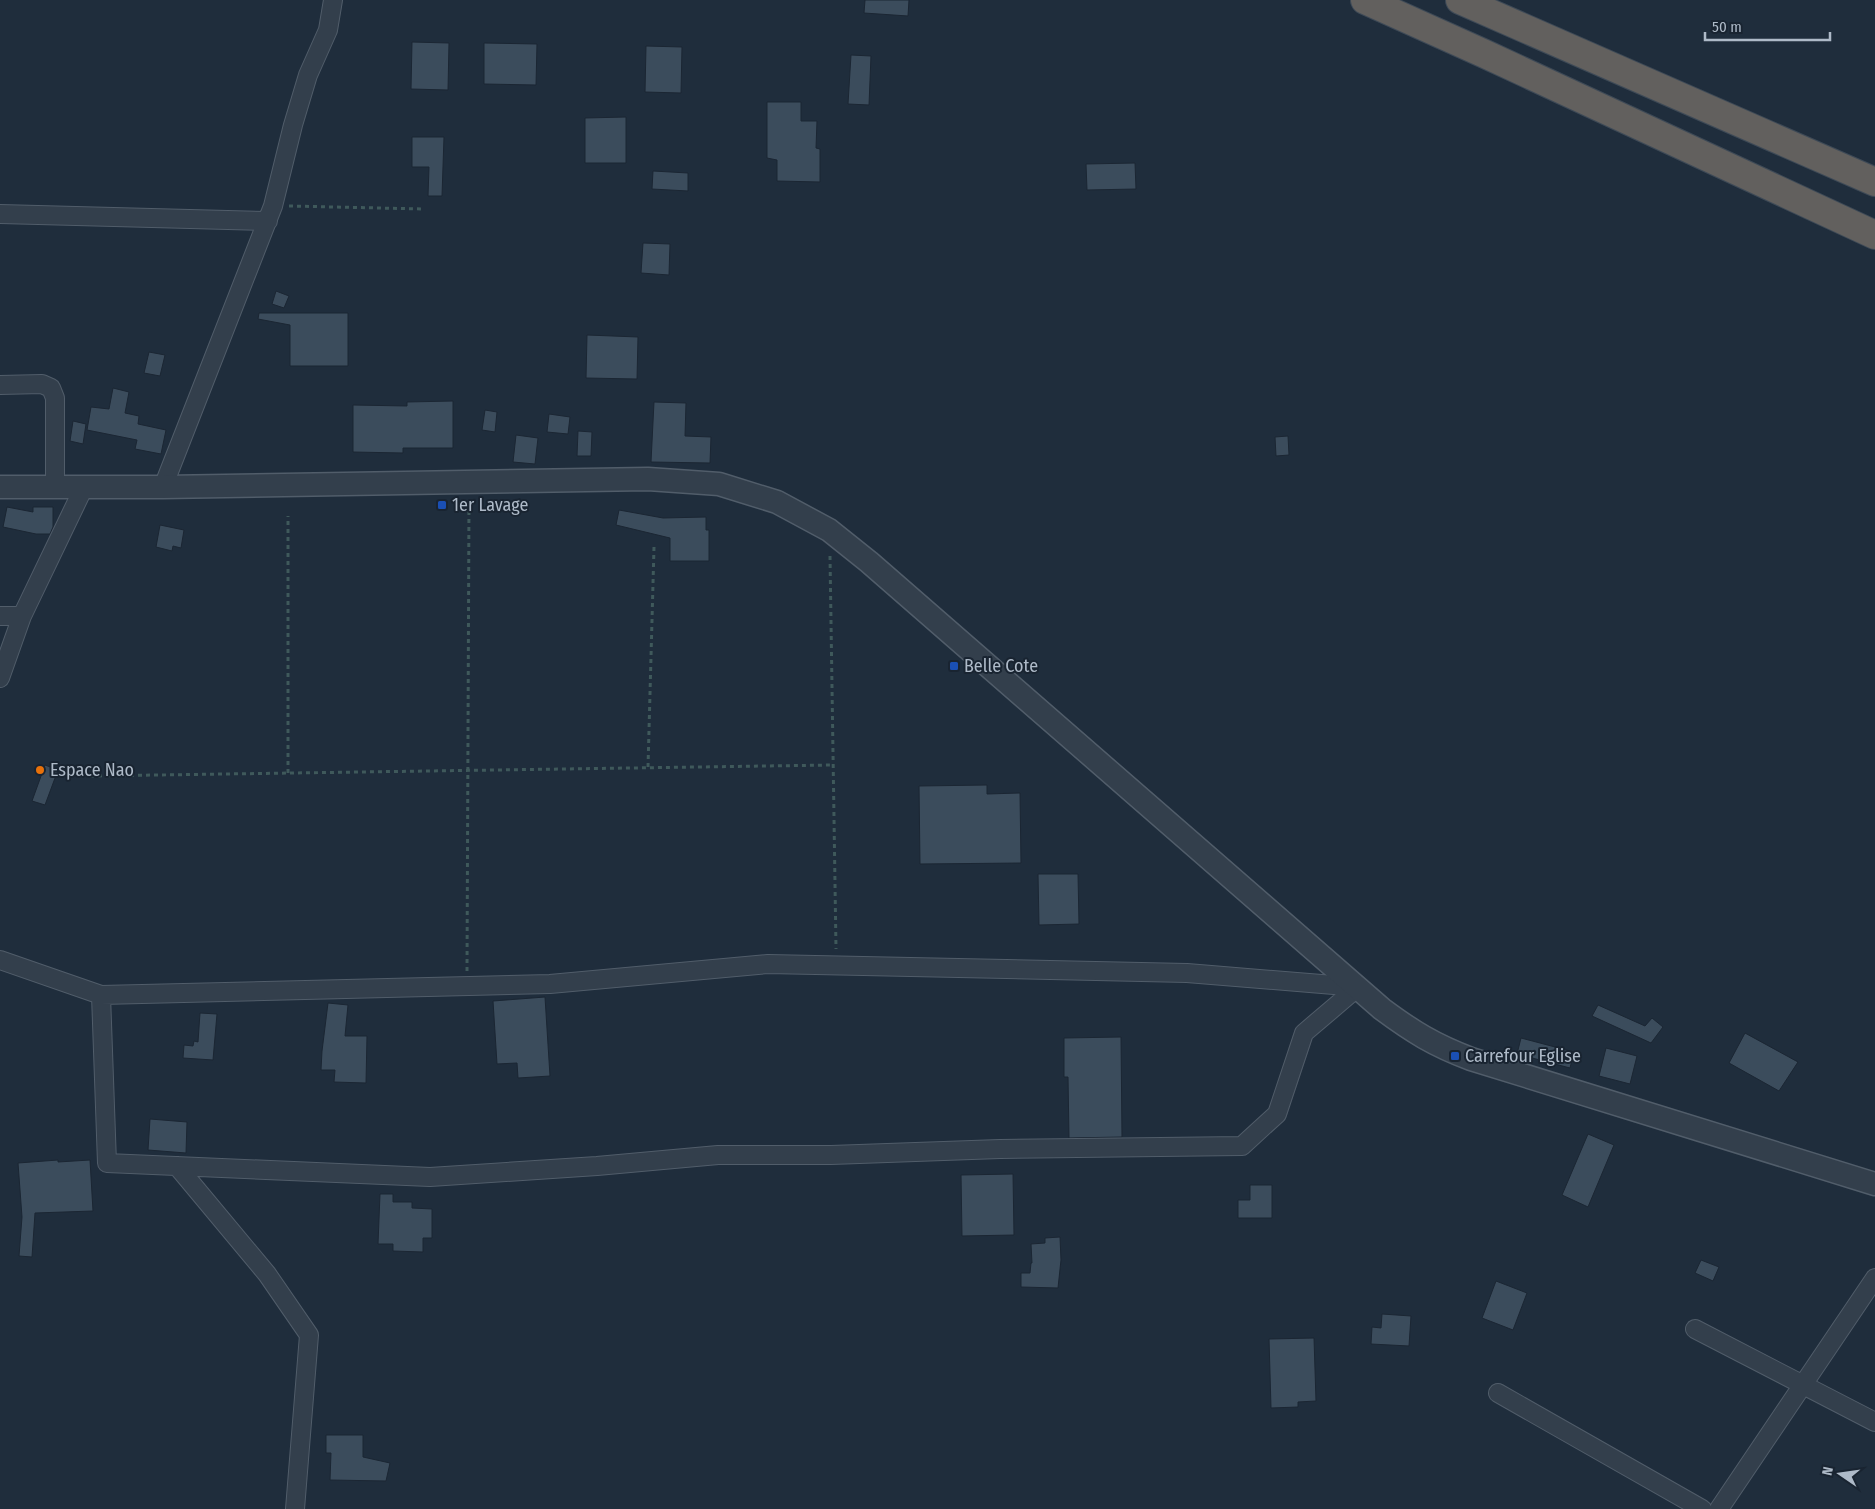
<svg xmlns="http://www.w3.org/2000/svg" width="1875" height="1509" viewBox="0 0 1875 1509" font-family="'Fira Sans Condensed',sans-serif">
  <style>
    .building { fill: #3b4c5c; stroke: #1b2633 }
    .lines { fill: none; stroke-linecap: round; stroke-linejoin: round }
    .minor-casing { stroke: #515d6a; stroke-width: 20 }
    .tertiary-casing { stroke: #515d6a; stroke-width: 25 }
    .trunk-casing { stroke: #3e4a57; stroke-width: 30 }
    .path { stroke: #3f595b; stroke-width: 3; stroke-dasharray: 4 4; stroke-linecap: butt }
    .minor { stroke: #333f4c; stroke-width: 18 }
    .tertiary { stroke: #333f4c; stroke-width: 22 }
    .trunk { stroke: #62605e; stroke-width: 28 }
    .transit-dot { fill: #1a4fb4; stroke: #192431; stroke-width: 2 }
    .food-dot { fill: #e8710a; stroke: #192431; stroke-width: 2 }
    .labels { text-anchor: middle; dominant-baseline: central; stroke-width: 4; stroke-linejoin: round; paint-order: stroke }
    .poi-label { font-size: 18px; fill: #aebac8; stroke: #192431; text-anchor: start }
  </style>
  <rect width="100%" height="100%" fill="#1f2d3c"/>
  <path class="building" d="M 865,0 L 909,0 L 908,16 L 864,13 Z
    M 412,42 L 449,43 L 448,90 L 411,89 Z
    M 484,43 L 537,44 L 536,85 L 484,84 Z
    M 646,46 L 682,47 L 681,93 L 645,92 Z
    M 851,55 L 871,56 L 869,105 L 848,104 Z
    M 767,102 L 801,102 L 801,121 L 817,121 L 816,148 L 820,149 L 820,182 L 777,181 L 777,160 L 767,158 Z
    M 626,117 L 626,163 L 585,163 L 585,118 Z
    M 412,137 L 444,137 L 442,196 L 428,196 L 429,167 L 412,167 Z
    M 1135,163 L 1136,189 L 1087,190 L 1086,164 Z
    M 653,171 L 688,173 L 688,191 L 652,189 Z
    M 643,243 L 670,244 L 669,275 L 641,273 Z
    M 276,291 L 289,296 L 284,308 L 272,304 Z
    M 259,313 L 348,313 L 348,366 L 290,366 L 290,325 L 258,319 Z
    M 587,335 L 638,337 L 637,379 L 586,378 Z
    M 149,352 L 165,355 L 160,376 L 144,373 Z
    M 113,388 L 129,392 L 125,413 L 139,416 L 138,424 L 166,430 L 161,454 L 135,449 L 137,440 L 87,430 L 91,407 L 109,409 Z
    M 453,401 L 453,448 L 403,448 L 403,453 L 353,452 L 353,405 L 407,406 L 407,402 Z
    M 654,402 L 686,403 L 685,436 L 711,437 L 710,463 L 651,462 Z
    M 485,410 L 497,412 L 495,432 L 482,430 Z
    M 549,414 L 570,417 L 568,434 L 547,432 Z
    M 73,421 L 86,424 L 83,444 L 70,441 Z
    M 578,431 L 592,432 L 591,456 L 577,456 Z
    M 516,435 L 538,438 L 535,464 L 513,462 Z
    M 1288,436 L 1289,455 L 1276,456 L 1275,437 Z
    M 7,507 L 33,512 L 33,507 L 53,507 L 53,527 L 50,534 L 36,534 L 3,527 Z
    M 619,510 L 663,518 L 706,517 L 706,530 L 709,530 L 709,561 L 670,561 L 670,538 L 616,525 Z
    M 160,525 L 184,530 L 181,548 L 173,546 L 172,551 L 156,547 Z
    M 45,765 L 58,770 L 45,805 L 32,801 Z
    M 987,785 L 987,794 L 1020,793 L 1021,863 L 920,864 L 919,786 Z
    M 1038,874 L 1078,874 L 1079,924 L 1039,925 Z
    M 545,997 L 550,1076 L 518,1078 L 517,1063 L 497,1064 L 493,1001 Z
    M 328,1003 L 348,1005 L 345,1036 L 367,1036 L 366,1083 L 334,1082 L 335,1070 L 321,1070 L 322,1051 Z
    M 1598,1005 L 1645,1026 L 1652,1018 L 1663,1027 L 1651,1043 L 1592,1016 Z
    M 200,1013 L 217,1014 L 213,1060 L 183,1058 L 184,1045 L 193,1046 L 194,1041 L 198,1042 Z
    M 1745,1033 L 1798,1062 L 1779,1091 L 1729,1063 Z
    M 1121,1037 L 1122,1137 L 1069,1138 L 1068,1077 L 1064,1077 L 1064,1038 Z
    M 1521,1038 L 1574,1052 L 1570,1068 L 1517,1054 Z
    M 1606,1048 L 1637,1056 L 1630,1084 L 1599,1076 Z
    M 150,1119 L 187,1122 L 186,1153 L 148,1150 Z
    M 1588,1134 L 1614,1145 L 1588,1207 L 1562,1195 Z
    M 58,1160 L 58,1162 L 90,1160 L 93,1211 L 35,1213 L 32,1257 L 19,1256 L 22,1217 L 18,1163 Z
    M 1013,1174 L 1014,1235 L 962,1236 L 961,1175 Z
    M 1250,1185 L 1272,1185 L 1272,1218 L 1238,1218 L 1238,1200 L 1250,1200 Z
    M 380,1194 L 393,1194 L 393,1202 L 412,1202 L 412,1208 L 432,1209 L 432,1238 L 423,1238 L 423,1252 L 393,1251 L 393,1244 L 378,1244 Z
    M 1060,1237 L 1061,1260 L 1058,1288 L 1021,1287 L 1021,1273 L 1030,1273 L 1031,1263 L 1032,1263 L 1031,1244 L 1045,1243 L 1045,1238 Z
    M 1701,1260 L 1719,1267 L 1713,1281 L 1695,1273 Z
    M 1496,1281 L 1527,1293 L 1513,1330 L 1482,1318 Z
    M 1382,1314 L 1411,1316 L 1409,1346 L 1371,1344 L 1372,1327 L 1381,1328 Z
    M 1314,1338 L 1316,1401 L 1298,1402 L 1298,1407 L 1271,1408 L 1269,1339 Z
    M 326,1435 L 363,1435 L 363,1457 L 390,1463 L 386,1481 L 330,1480 L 331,1453 L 326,1453 Z"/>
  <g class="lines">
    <g class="minor-casing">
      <path id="minor" d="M 0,214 L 268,221
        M 0,385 L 42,384 L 51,388 L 55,398 L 55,487
        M 163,487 L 273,206 L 293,125 L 308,75 L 328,30 L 333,0
        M 0,616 L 22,616
        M 0,678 L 22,616 L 84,487
        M 0,960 L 101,995 L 550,984 L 768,964 L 1187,973 L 1358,987
        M 101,995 L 107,1163 L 430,1177 L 597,1166 L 718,1155 L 831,1155 L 1000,1149 L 1242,1146 L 1277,1114 L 1304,1033 L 1358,987
        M 177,1166 L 267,1274 L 309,1335 L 295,1509
        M 1695,1329 L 1875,1422
        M 1498,1393 L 1702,1509
        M 1719,1509 L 1875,1278"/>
    </g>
    <g class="tertiary-casing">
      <path id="tertiary" d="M 0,487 L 163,487 L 648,479 L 719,484 L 777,502 L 829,530 L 869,562 L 1382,1009 C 1413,1032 1434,1045 1471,1059 L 1875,1184"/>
    </g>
    <g class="trunk-casing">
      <path id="trunk" d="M 1365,0 L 1485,54 L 1875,235
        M 1460,0 L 1875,182"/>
    </g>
    <path class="path" d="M 289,206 L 424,209
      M 830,556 L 836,949
      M 648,767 L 654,547
      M 288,773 L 288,516
      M 90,776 L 833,765
      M 467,971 L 469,500"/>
    <use href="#minor" class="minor"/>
    <use href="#tertiary" class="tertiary"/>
    <use href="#trunk" class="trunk"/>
  </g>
  <g class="transit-dot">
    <rect x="437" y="500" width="10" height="10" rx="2.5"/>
    <rect x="949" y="661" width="10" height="10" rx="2.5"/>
    <rect x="1450" y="1051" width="10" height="10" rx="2.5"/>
  </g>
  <circle class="food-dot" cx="40" cy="770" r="5"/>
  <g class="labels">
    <g class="poi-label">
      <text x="452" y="505">1er Lavage</text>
      <text x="964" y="666">Belle Cote</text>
      <text x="50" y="770">Espace Nao</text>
      <text x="1465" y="1056">Carrefour Eglise</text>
    </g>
  </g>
  <g transform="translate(1840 1474) rotate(283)" stroke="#192431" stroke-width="4" paint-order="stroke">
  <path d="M0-4L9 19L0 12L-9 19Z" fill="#aebac8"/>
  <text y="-8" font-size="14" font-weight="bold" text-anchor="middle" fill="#aebac8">N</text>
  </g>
  <path d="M1705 32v8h125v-8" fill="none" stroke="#aebac8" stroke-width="2.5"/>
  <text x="1712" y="32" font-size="15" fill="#aebac8" stroke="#192431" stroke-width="4" paint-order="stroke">50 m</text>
</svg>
